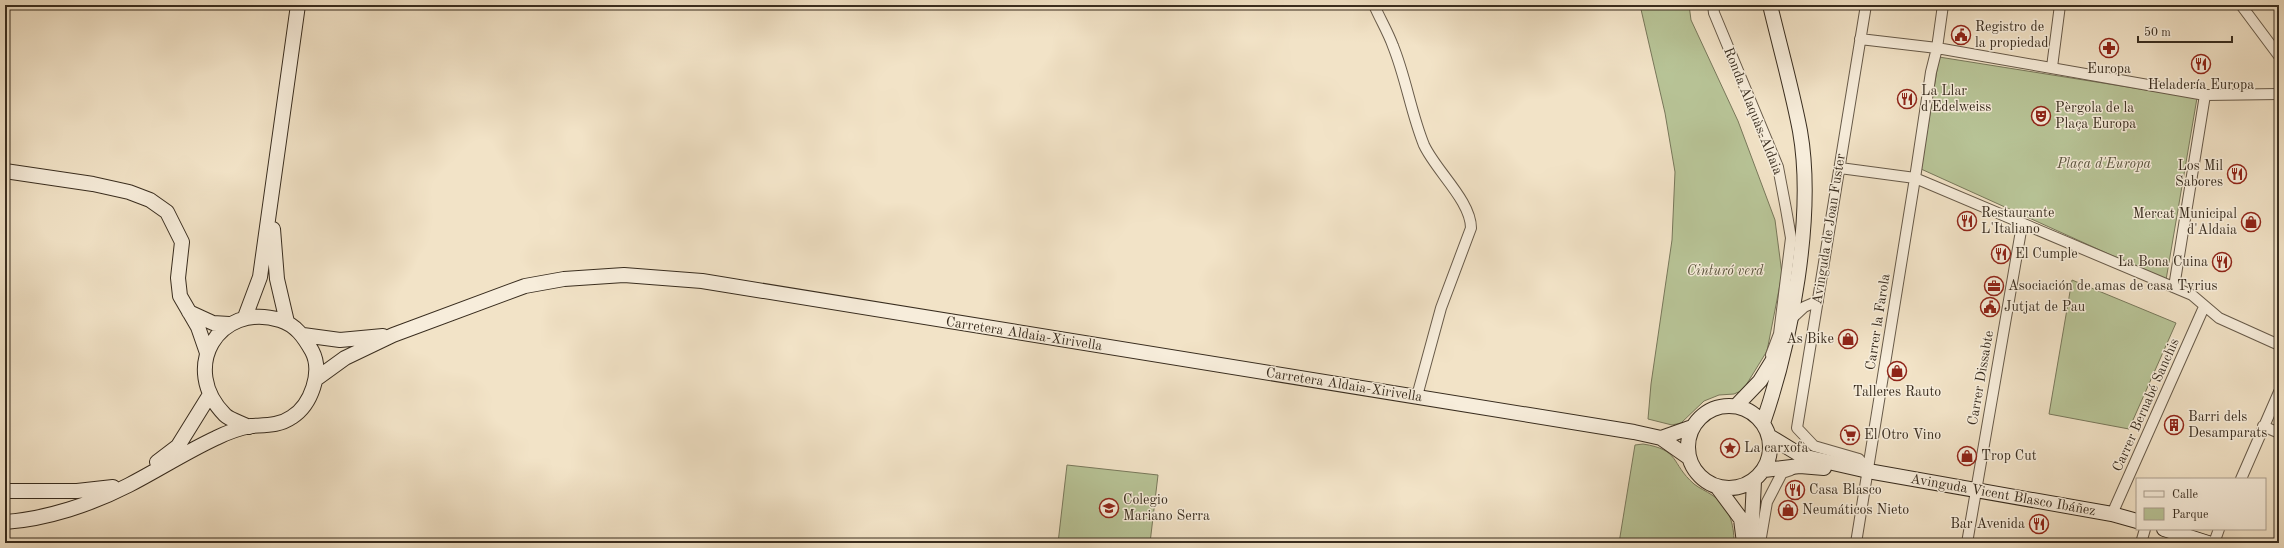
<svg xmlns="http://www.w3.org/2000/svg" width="2284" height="548" viewBox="0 0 2284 548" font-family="'Old Standard TT',serif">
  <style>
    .green { fill: #b8c497; stroke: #78785b }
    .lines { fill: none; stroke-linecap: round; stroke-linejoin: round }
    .street-casing { stroke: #675a49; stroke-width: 12 }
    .secondary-casing { stroke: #392d1f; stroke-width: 16 }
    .street { stroke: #f7eddb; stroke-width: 10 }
    .secondary { stroke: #f7eddb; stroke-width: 14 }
    .labels { text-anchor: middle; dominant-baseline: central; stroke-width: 3; stroke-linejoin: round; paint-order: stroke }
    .poi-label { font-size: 14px; fill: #392d1f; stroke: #f7eddb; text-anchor: start }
    .street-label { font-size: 14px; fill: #392d1f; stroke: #f7eddb }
    .park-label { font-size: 14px; font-style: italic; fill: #59533d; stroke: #f7eddb }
  </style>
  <rect width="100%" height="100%" fill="#f2e3c7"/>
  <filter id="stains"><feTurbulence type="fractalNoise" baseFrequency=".005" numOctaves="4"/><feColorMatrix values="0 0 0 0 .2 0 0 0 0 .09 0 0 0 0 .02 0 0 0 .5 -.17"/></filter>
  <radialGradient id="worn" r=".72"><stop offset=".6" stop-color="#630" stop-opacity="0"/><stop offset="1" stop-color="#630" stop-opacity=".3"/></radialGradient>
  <path class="green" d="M 1640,5 L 1689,5 L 1691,20 L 1738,121 L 1775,220 L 1782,274 L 1767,351 L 1743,390 L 1734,394 L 1719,395 L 1704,401 L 1681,423 L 1672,425 L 1648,419 L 1651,384 L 1672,240 L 1675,172 L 1665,113 Z
    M 1939,57 L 2197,98 L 2166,280 L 1921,169 Z
    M 2072,280 L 2176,323 L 2129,429 L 2049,414 Z
    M 1643,444 C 1681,450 1670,463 1694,484 C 1699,488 1706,491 1712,495 C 1729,506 1734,523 1734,543 L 1619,543 L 1635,445 Z
    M 1067,465 L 1158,475 L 1150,543 L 1058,543 Z"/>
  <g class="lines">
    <g class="street-casing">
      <path id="street" d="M 1374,5 C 1380,19 1388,32 1393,46 C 1406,78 1411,113 1424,145 C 1436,171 1471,201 1471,228 L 1441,308 L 1417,396
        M 1713,5 L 1714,13 L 1778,167 L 1786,209 L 1791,238 L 1779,334 L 1771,355
        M 1866,5 L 1797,428 L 1814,446 L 1859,459 L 1868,471
        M 2241,5 L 2279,56
        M 1860,39 L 1937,48 L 1943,5
        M 2052,67 L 2060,5
        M 2279,94 L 2205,95 L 1937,48 L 1931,72 L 1915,178 L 2192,295 L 2219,318 L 2279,345
        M 1840,168 L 1915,178 L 1856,543
        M 2174,287 L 2205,95
        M 1790,320 L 1804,307 L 1818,301
        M 2263,426 L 2279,433
        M 2241,479 L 2279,392
        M 2112,514 L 2204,307
        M 1760,543 L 1767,502 L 1782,473 L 1791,470
        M 1967,543 L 2022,225
        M 2141,543 L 2145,529
        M 2214,543 L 2219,529"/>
    </g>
    <g class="secondary-casing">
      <path id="secondary" d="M 5,171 L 93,184 L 129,192 L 150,200 L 167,212 L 182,242 L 178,278 L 180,296 L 198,327 L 207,353
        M 273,229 L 277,279 L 287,322
        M 189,312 L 213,323 L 229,324
        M 245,317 L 260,277 L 298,5
        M 303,335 L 340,340 L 383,336
        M 316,379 L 345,358 L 393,335 L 525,286 L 564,279 L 624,275 L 702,281 L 1634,432 L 1661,438 L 1688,457
        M1688 447a41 41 0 1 1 82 0a41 41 0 1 1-82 0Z
        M 1736,406 L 1760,381 L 1781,347
        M 1763,423 C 1791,342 1815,216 1800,131 C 1792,89 1780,47 1770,5
        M 1769,436 L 1802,456 L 1868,471 L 2112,514 L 2137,521
        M 1661,438 L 1692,427
        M 157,462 L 178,446 L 209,396
        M 1764,470 L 1800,466 L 1824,468
        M 1718,488 L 1741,519 L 1744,543
        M 5,491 L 77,491 L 113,487
        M 5,522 C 47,519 92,504 129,485 C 158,470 186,452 216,438 C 226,433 240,428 251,426 C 266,425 279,426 292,417 C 311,405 323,372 312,351 C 304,337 296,325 280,320 C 218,301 179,369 225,415 C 230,420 242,423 249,427
        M 2164,529 L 2208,543
        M 1751,543 L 1754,481"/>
    </g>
    <use href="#street" class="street"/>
    <use href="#secondary" class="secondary"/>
  </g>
  <defs>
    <g id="civic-ring" transform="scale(1)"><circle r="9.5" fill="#f7eddb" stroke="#8f2418" stroke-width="1.5"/><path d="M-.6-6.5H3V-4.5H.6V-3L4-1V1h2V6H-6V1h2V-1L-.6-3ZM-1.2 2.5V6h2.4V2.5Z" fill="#8f2418"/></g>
    <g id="pharmacy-ring" transform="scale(1)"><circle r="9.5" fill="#f7eddb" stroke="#8f2418" stroke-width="1.5"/><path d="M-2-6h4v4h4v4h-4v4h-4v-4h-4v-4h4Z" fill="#8f2418"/></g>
    <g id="restaurant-ring" transform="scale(1)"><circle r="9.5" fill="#f7eddb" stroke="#8f2418" stroke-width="1.5"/><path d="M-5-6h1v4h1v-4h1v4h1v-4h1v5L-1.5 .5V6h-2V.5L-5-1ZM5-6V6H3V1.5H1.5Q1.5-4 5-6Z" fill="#8f2418"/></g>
    <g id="theatre-ring" transform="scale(1)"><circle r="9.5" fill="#f7eddb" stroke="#8f2418" stroke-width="1.5"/><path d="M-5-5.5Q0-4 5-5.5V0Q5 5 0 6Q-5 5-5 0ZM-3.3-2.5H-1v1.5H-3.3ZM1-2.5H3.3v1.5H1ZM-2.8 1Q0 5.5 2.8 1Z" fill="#8f2418"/></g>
    <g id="shop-ring" transform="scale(1)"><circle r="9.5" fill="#f7eddb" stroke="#8f2418" stroke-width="1.5"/><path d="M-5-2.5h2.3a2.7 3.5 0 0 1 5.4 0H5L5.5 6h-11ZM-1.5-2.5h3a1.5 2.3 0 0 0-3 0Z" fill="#8f2418"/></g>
    <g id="office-ring" transform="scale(1)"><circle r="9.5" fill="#f7eddb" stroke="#8f2418" stroke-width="1.5"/><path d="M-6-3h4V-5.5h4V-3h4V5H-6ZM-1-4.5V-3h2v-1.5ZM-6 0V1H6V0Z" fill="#8f2418"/></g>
    <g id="building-ring" transform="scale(1)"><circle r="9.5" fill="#f7eddb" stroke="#8f2418" stroke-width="1.5"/><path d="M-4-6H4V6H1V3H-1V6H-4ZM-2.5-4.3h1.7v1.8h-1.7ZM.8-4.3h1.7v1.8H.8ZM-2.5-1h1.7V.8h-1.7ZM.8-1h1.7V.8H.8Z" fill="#8f2418"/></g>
    <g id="supermarket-ring" transform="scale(1)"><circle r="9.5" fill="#f7eddb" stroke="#8f2418" stroke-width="1.5"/><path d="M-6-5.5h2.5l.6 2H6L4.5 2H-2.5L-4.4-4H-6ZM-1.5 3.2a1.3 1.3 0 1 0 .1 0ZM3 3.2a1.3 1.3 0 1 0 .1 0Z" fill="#8f2418"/></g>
    <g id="sight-ring" transform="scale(1)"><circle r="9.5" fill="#f7eddb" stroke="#8f2418" stroke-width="1.5"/><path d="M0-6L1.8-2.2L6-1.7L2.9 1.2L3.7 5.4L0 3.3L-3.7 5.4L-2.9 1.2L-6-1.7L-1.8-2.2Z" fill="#8f2418"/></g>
    <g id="school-ring" transform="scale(1)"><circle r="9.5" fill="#f7eddb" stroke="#8f2418" stroke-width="1.5"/><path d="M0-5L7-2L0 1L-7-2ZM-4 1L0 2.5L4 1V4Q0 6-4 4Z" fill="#8f2418"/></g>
  </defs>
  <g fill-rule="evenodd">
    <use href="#civic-ring" x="1961" y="35"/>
    <use href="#pharmacy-ring" x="2109" y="48"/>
    <use href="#restaurant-ring" x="2201" y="64"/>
    <use href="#restaurant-ring" x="1907" y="99"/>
    <use href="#theatre-ring" x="2041" y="116"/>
    <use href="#restaurant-ring" x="2237" y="174"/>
    <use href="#restaurant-ring" x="1967" y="221"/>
    <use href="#shop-ring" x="2251" y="222"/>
    <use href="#restaurant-ring" x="2001" y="254"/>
    <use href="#restaurant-ring" x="2222" y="262"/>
    <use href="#office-ring" x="1994" y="286"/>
    <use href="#civic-ring" x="1990" y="307"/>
    <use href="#shop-ring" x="1848" y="339"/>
    <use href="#shop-ring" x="1897" y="371"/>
    <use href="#building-ring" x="2174" y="425"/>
    <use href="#supermarket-ring" x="1850" y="435"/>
    <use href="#sight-ring" x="1730" y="448"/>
    <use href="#shop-ring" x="1967" y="456"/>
    <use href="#restaurant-ring" x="1795" y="490"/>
    <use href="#school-ring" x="1109" y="508"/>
    <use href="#shop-ring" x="1788" y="510"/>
    <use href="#restaurant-ring" x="2039" y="524"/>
  </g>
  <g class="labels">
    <g class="poi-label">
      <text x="1975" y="27">Registro de<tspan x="1975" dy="16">la propiedad</tspan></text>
      <text x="2109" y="69" text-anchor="middle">Europa</text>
      <text x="2201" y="85" text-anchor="middle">Heladería Europa</text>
      <text x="1921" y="91">La Llar<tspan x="1921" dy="16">d'Edelweiss</tspan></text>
      <text x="2055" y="108">Pèrgola de la<tspan x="2055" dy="16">Plaça Europa</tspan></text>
      <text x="2223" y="166" text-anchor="end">Los Mil<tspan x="2223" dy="16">Sabores</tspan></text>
      <text x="1981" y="213">Restaurante<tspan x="1981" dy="16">L'Italiano</tspan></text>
      <text x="2237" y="214" text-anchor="end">Mercat Municipal<tspan x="2237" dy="16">d'Aldaia</tspan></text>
      <text x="2015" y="254">El Cumple</text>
      <text x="2208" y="262" text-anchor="end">La Bona Cuina</text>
      <text x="2008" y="286">Asociación de amas de casa Tyrius</text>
      <text x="2004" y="307">Jutjat de Pau</text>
      <text x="1834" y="339" text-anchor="end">As Bike</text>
      <text x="1897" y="392" text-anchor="middle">Talleres Rauto</text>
      <text x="2188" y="417">Barri dels<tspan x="2188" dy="16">Desamparats</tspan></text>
      <text x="1864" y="435">El Otro Vino</text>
      <text x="1744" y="448">La carxofa</text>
      <text x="1981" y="456">Trop Cut</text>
      <text x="1809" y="490">Casa Blasco</text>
      <text x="1123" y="500">Colegio<tspan x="1123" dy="16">Mariano Serra</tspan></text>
      <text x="1802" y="510">Neumáticos Nieto</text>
      <text x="2025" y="524" text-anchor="end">Bar Avenida</text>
    </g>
    <g class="street-label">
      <text transform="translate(1753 111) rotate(68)">Ronda Alaquàs-Aldaia</text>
      <text transform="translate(1829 229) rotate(-81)">Avinguda de Joan Fuster</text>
      <text transform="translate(1878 322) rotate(-81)">Carrer la Farola</text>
      <text transform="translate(1024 334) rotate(9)">Carretera Aldaia-Xirivella</text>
      <text transform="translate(1981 378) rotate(-80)">Carrer Dissabte</text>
      <text transform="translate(1344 385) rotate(9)">Carretera Aldaia-Xirivella</text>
      <text transform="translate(2146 405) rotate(-66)">Carrer Bernabé Sanchis</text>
      <text transform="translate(2003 495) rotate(10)">Avinguda Vicent Blasco Ibáñez</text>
    </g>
    <g class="park-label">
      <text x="2104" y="164">Plaça d'Europa</text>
      <text x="1725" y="271">Cinturó verd</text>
    </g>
  </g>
  <rect width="2284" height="548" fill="none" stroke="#f2e3c7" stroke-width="20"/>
  <rect x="6" y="6" width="2272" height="536" fill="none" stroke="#392d1f" stroke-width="2"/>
  <rect x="10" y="10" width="2264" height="528" fill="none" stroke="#392d1f"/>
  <rect x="2136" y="478" width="130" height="52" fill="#f7eddb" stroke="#aba090"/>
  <rect x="2144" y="491" width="20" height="6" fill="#f7eddb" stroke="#aba090"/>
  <text x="2172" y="498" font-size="12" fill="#392d1f">Calle</text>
  <rect x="2144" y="508" width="20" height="12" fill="#b8c497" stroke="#aba090"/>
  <text x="2172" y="518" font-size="12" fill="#392d1f">Parque</text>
  <path d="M2138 36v6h94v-6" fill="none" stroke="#392d1f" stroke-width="2"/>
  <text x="2144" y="36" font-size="12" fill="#392d1f" stroke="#f7eddb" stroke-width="3" paint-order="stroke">50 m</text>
  <rect width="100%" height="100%" filter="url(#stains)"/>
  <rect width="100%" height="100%" fill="url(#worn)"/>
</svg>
